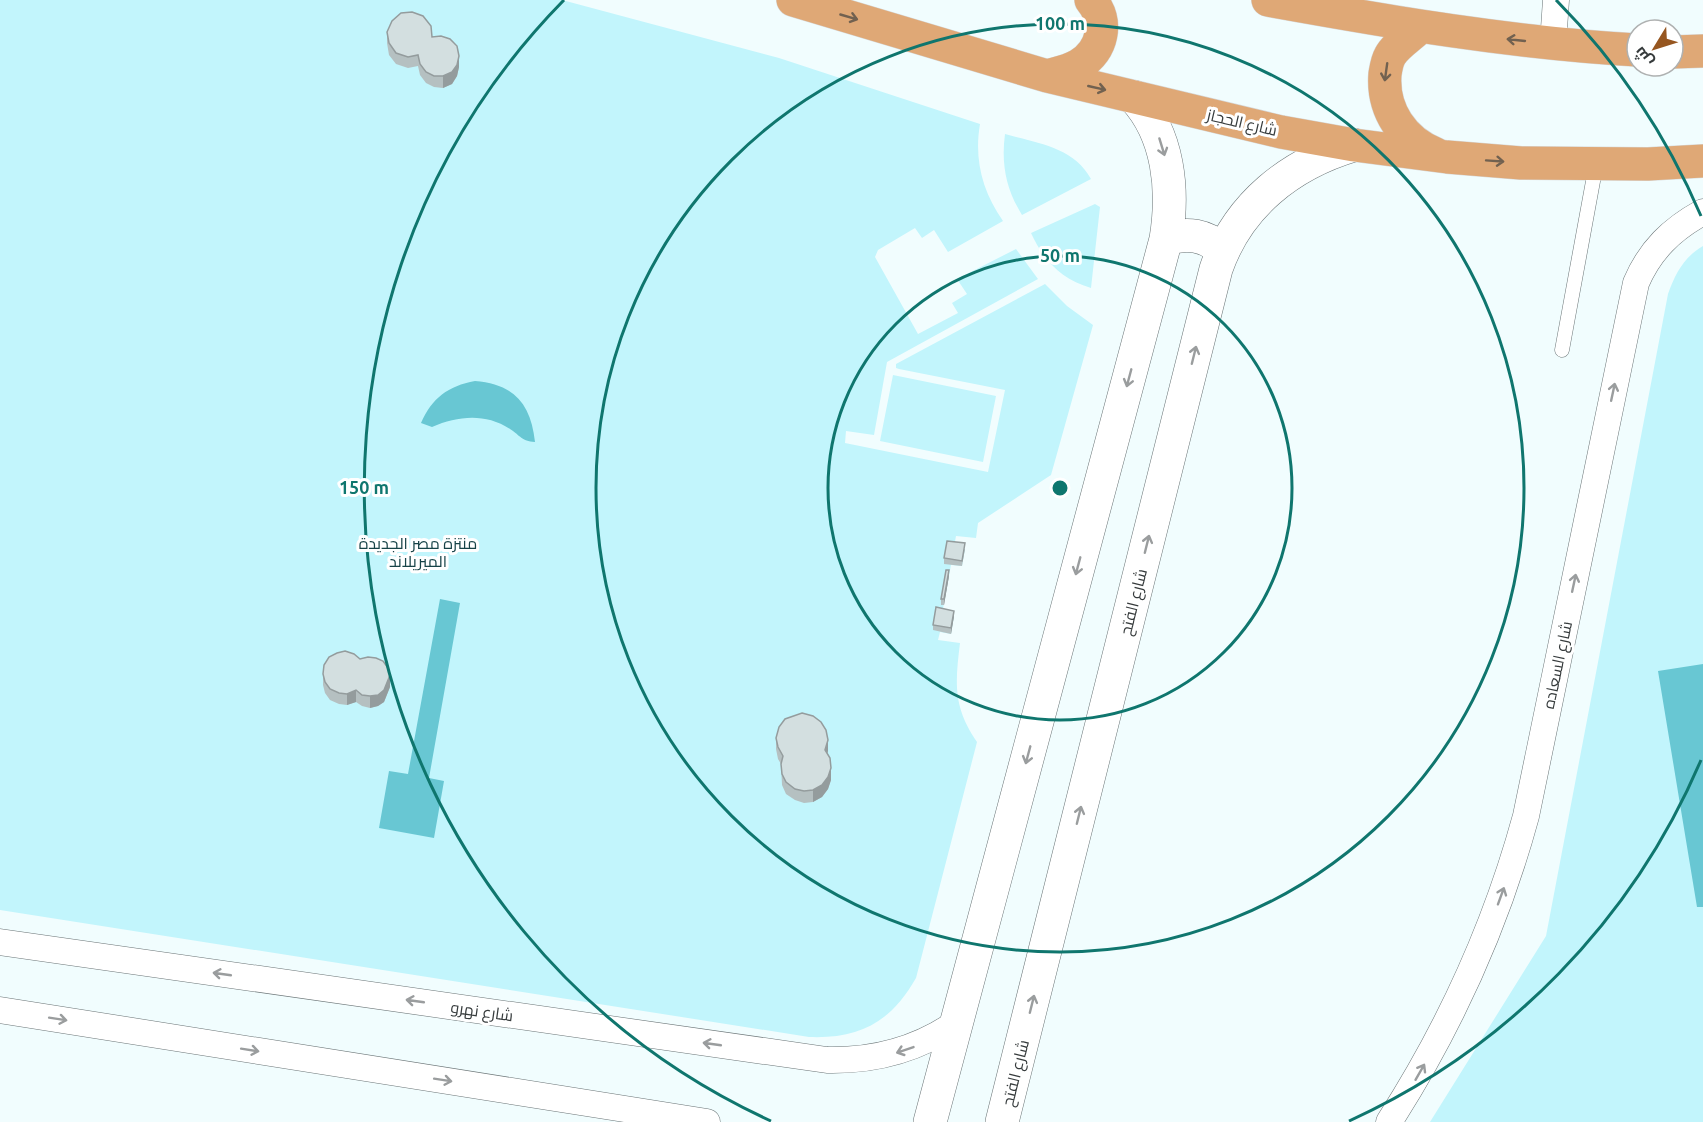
<svg xmlns="http://www.w3.org/2000/svg" width="1703" height="1122" viewBox="0 0 1703 1122" font-family="Ubuntu,Cairo,sans-serif">
  <style>
    .green { fill: #c2f5fc }
    .water { fill: #68c7d3 }
    .lines { fill: none; stroke-linecap: round; stroke-linejoin: round }
    .service-casing { stroke: #6a7476; stroke-width: 15 }
    .minor-casing { stroke: #6a7476; stroke-width: 27 }
    .secondary-casing { stroke: #6a7476; stroke-width: 34 }
    .primary-casing { stroke: #d7d8d8; stroke-width: 34 }
    .service { stroke: #fff; stroke-width: 14 }
    .minor { stroke: #fff; stroke-width: 26 }
    .secondary { stroke: #fff; stroke-width: 33 }
    .primary { stroke: #dfa876; stroke-width: 33 }
    .wall { fill: #b5c0c1 }
    .shaded-wall { fill: #949c9d }
    .building { fill: #d3dfe0; stroke: #949c9d; stroke-width: 1.5 }
    .oneway { stroke: #716150 }
    .oneway2 { stroke: #9a9d9e }
    .ring { fill: none; stroke: #0f766e; stroke-width: 3 }
    .labels { text-anchor: middle; dominant-baseline: central; stroke-width: 6; stroke-linejoin: round; paint-order: stroke }
    .street-label { font-size: 16px; fill: #363b3c; stroke: #fff }
    .park-label { font-size: 16px; fill: #174348; stroke: #fff }
    .centre { fill: #0f766e; stroke: #fff; stroke-width: 3 }
    .ring-label { font-size: 18px; text-anchor: middle; font-weight: bold; fill: #0f766e; stroke: #fff; stroke-width: 6; stroke-linejoin: round; paint-order: stroke }
  </style>
  <rect width="100%" height="100%" fill="#f1fdfe"/>
  <path class="green" d="M 0,0 L 562,0 L 779,58 L 980,124 C 974,159 982,191 1003,221 L 948,252 L 934,230 L 922,238 L 915,228 L 878,250 L 875,257 L 918,334 L 958,313 L 952,303 L 967,294 L 957,279 L 1016,249 L 1038,279 L 887,362 L 874,435 L 846,431 L 845,443 L 988,472 L 1005,390 L 899,369 L 896,368 L 896,364 L 1045,284 L 1067,306 L 1093,325 L 1051,475 L 978,523 L 976,538 L 956,536 L 954,547 L 965,549 L 962,566 L 951,565 L 942,614 L 954,616 L 951,634 L 940,632 L 938,640 L 960,643 C 955,684 953,707 977,742 L 916,978 C 891,1022 860,1039 809,1037 L 0,910 Z
    M 1005,134 C 1037,143 1074,147 1091,179 L 1022,215 C 1006,189 1001,164 1005,134 Z
    M 1095,204 L 1100,207 L 1091,288 C 1061,279 1044,261 1031,233 Z
    M 1703,246 L 1703,1122 L 1430,1122 L 1546,936 L 1668,294 C 1675,274 1684,257 1703,246 Z
    M 893,375 L 996,396 L 983,462 L 880,441 Z"/>
  <path class="water" d="M 475,381 C 514,384 531,404 535,442 C 521,441 521,436 510,429 C 485,413 458,416 432,427 L 421,423 C 432,398 448,386 475,381 Z
    M 440,599 L 460,603 L 429,778 L 444,781 L 434,838 L 379,828 L 389,771 L 408,774 Z
    M 1703,664 L 1703,907 L 1697,907 L 1658,671 Z"/>
  <g class="lines">
    <g class="service-casing">
      <path id="service" d="M 1562,350 L 1596,165"/>
    </g>
    <g class="minor-casing">
      <path id="minor" d="M 1553,43 L 1556,0
        M 0,942 L 827,1060 C 875,1061 917,1050 956,1023
        M 0,1010 L 707,1122
        M 1389,1122 C 1450,1027 1496,926 1526,816 L 1636,283 C 1650,250 1672,229 1703,212"/>
    </g>
    <g class="secondary-casing">
      <path id="secondary" d="M 1166,239 C 1188,232 1205,235 1223,250
        M 930,1122 L 1166,239 C 1174,190 1169,135 1134,97
        M 1002,1122 L 1216,269 C 1238,205 1290,164 1354,145"/>
    </g>
    <g class="primary-casing">
      <path id="primary" d="M 793,0 L 1047,76 L 1281,132 L 1354,145 L 1447,157 L 1521,163 L 1648,164 L 1703,161
        M 1268,0 C 1390,22 1512,43 1637,50
        M 1420,27 C 1411,36 1395,46 1390,56 C 1387,61 1386,68 1385,74 C 1382,110 1403,141 1436,154
        M 1673,52 L 1703,51
        M 1047,76 C 1058,73 1069,71 1079,65 C 1103,50 1109,22 1091,0"/>
    </g>
    <use href="#service" class="service"/>
    <use href="#minor" class="minor"/>
    <use href="#secondary" class="secondary"/>
    <use href="#primary" class="primary"/>
  </g>
  <path class="wall" d="M 387,32 L 432,37 L 459,67 L 457,76 L 452,84 L 443,88 L 434,87 L 426,83 L 420,75 L 418,66 L 408,68 L 396,64 L 389,55 L 387,43 Z
    M 965,549 L 962,566 L 944,564 L 944,558 Z
    M 949,576 L 944,605 L 941,605 L 941,599 Z
    M 954,616 L 951,634 L 933,630 L 933,625 Z
    M 323,674 L 390,687 L 384,702 L 378,706 L 370,708 L 362,706 L 356,702 L 347,705 L 339,704 L 330,700 L 325,693 L 323,685 Z
    M 776,738 L 828,751 L 827,754 L 831,780 L 828,789 L 822,797 L 813,802 L 804,803 L 795,800 L 786,794 L 782,785 L 781,764 L 778,759 L 776,749 Z"/>
  <path class="shaded-wall" d="M 459,56 L 459,67 L 457,76 L 452,84 L 443,88 L 443,76 Z
    M 949,570 L 949,576 L 944,605 L 944,599 Z
    M 954,611 L 954,616 L 951,634 L 951,628 Z
    M 390,675 L 390,687 L 384,702 L 378,706 L 370,708 L 370,696 Z
    M 356,690 L 356,702 L 347,705 L 347,694 Z
    M 828,740 L 828,751 L 825,761 L 825,750 Z
    M 831,768 L 831,780 L 828,789 L 822,797 L 813,802 L 813,790 Z"/>
  <path class="building" d="M 412,12 L 423,16 L 431,26 L 432,37 L 441,36 L 450,39 L 457,46 L 459,56 L 457,65 L 452,72 L 443,76 L 434,76 L 426,72 L 420,64 L 418,55 L 408,57 L 396,53 L 389,43 L 387,32 L 392,21 L 401,13 Z
    M 947,541 L 965,543 L 962,561 L 944,558 Z
    M 946,570 L 949,570 L 944,599 L 941,599 Z
    M 936,607 L 954,611 L 951,628 L 933,625 Z
    M 345,651 L 354,654 L 360,659 L 368,657 L 376,658 L 383,661 L 388,668 L 390,675 L 384,690 L 378,695 L 370,696 L 362,695 L 356,690 L 347,694 L 339,693 L 330,689 L 325,682 L 323,674 L 324,665 L 329,657 L 337,653 Z
    M 802,713 L 813,716 L 821,722 L 826,730 L 828,740 L 825,750 L 830,758 L 831,768 L 828,777 L 822,785 L 813,790 L 804,791 L 795,789 L 786,782 L 782,774 L 781,764 L 783,756 L 778,747 L 776,738 L 779,727 L 785,719 Z"/>
  <defs><path id="oneway-shaft" d="M-6 0H5M1.5-3L5.5 0L1.5 3" fill="none" stroke-width="1.6" stroke-linecap="round" stroke-linejoin="round" transform="scale(1.5)"/></defs>
  <g class="oneway">
    <use href="#oneway-shaft" transform="translate(849 17) rotate(16)"/>
    <use href="#oneway-shaft" transform="translate(1516 40) rotate(-174)"/>
    <use href="#oneway-shaft" transform="translate(1386 72) rotate(98)"/>
    <use href="#oneway-shaft" transform="translate(1097 88) rotate(13)"/>
    <use href="#oneway-shaft" transform="translate(1495 161) rotate(4)"/>
  </g>
  <g class="oneway2">
    <use href="#oneway-shaft" transform="translate(1162 147) rotate(73)"/>
    <use href="#oneway-shaft" transform="translate(1194 355) rotate(-76)"/>
    <use href="#oneway-shaft" transform="translate(1129 378) rotate(105)"/>
    <use href="#oneway-shaft" transform="translate(1613 392) rotate(-78)"/>
    <use href="#oneway-shaft" transform="translate(1147 544) rotate(-76)"/>
    <use href="#oneway-shaft" transform="translate(1078 566) rotate(105)"/>
    <use href="#oneway-shaft" transform="translate(1574 583) rotate(-78)"/>
    <use href="#oneway-shaft" transform="translate(1028 755) rotate(105)"/>
    <use href="#oneway-shaft" transform="translate(1079 815) rotate(-76)"/>
    <use href="#oneway-shaft" transform="translate(1501 896) rotate(-70)"/>
    <use href="#oneway-shaft" transform="translate(222 974) rotate(-172)"/>
    <use href="#oneway-shaft" transform="translate(415 1001) rotate(-172)"/>
    <use href="#oneway-shaft" transform="translate(1032 1004) rotate(-76)"/>
    <use href="#oneway-shaft" transform="translate(58 1019) rotate(9)"/>
    <use href="#oneway-shaft" transform="translate(712 1044) rotate(-172)"/>
    <use href="#oneway-shaft" transform="translate(250 1050) rotate(9)"/>
    <use href="#oneway-shaft" transform="translate(905 1050) rotate(161)"/>
    <use href="#oneway-shaft" transform="translate(1420 1072) rotate(-60)"/>
    <use href="#oneway-shaft" transform="translate(443 1080) rotate(9)"/>
  </g>
  <g class="ring">
    <circle cx="1060" cy="488" r="232"/>
    <circle cx="1060" cy="488" r="464"/>
    <path d="M1701 760A696 696 0 0 1 1349 1121M771 1121A696 696 0 0 1 564 0M1556 0A696 696 0 0 1 1701 216"/>
  </g>
  <g class="labels">
    <g class="street-label">
      <text transform="translate(1242 122) rotate(13)">شارع الحجاز</text>
      <text transform="translate(1133 602) rotate(-76)">شارع الفتح</text>
      <text transform="translate(1557 665) rotate(-78)">شارع السعاده</text>
      <text transform="translate(482 1011) rotate(8)">شارع نهرو</text>
      <text transform="translate(1015 1073) rotate(-76)">شارع الفتح</text>
    </g>
    <g class="park-label">
      <text x="418" y="543">منتزة مصر الجديدة<tspan x="418" dy="18">الميريلاند</tspan></text>
    </g>
  </g>
  <circle cx="1060" cy="488" r="9" class="centre"/>
  <g class="ring-label">
    <text x="1060" y="30">100 m</text>
    <text x="1060" y="262">50 m</text>
    <text x="364" y="494">150 m</text>
  </g>
  <g transform="translate(1655 48) rotate(232)"><circle r="28" fill="#ffffff" stroke="#afb1b1" stroke-width="1.5"/>
  <path d="M0-4.5L10 22L0 15L-10 22Z" fill="#965620"/>
  <text y="-9" font-size="16" font-weight="bold" text-anchor="middle" fill="#363b3c">ش</text>
  </g>
</svg>
